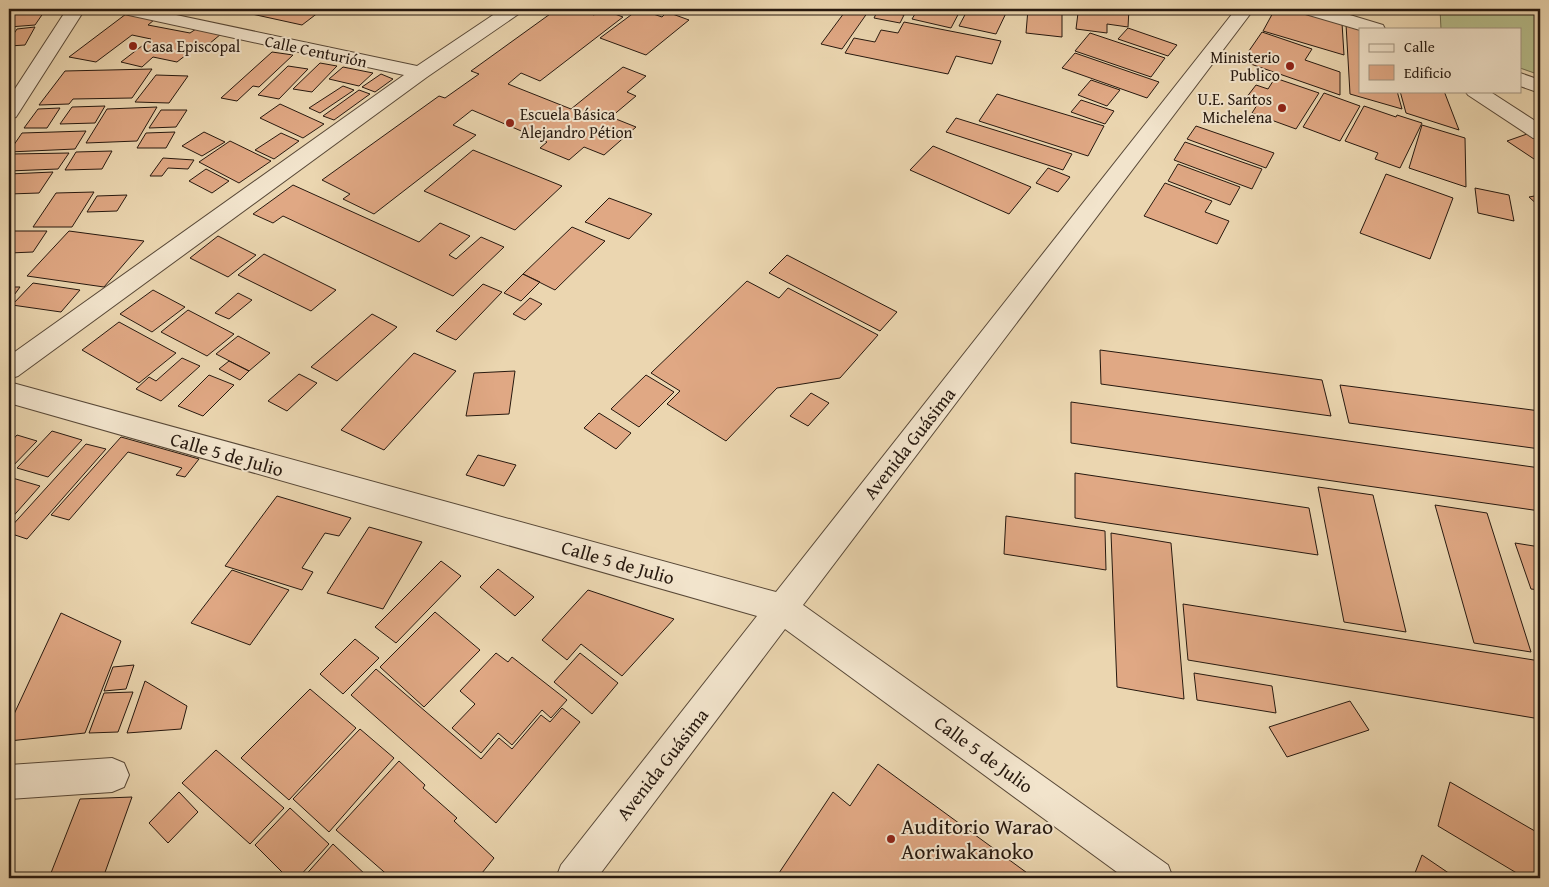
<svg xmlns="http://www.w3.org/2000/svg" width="1549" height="887" viewBox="0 0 1549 887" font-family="'Gentium Book Plus',serif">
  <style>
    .green { fill: #b7be8c; stroke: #6f6c4e }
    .building { fill: #e0a884; stroke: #27190f }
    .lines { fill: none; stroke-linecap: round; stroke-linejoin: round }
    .minor-casing { stroke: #584837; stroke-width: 2 }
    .minor { fill: #f2e4cc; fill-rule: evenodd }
    .poi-dot { fill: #8f2418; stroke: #f2e4cc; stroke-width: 2 }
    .labels { text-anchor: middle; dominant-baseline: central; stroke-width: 4; stroke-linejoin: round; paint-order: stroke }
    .far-poi-label { font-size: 16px; fill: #27190f; stroke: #f2e4cc; text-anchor: start }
    .far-street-label { font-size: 16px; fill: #27190f; stroke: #f2e4cc }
    .street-label { font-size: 19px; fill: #27190f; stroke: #f2e4cc }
    .near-poi-label { font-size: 22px; fill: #27190f; stroke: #f2e4cc; text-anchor: start }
  </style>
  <rect width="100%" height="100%" fill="#ebd6b0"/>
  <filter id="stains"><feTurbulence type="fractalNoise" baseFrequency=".004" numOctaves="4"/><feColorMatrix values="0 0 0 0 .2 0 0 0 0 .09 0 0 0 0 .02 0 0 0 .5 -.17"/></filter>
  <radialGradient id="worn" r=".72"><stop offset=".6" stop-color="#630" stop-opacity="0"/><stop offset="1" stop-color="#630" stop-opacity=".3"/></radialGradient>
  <path class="green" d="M 1440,9 L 1540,9 L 1540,75 L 1520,68 L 1520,29 L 1441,29 Z"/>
  <path class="building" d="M 9,9 L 46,9 L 35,25 L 9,27 Z
    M 229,9 L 323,9 L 302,25 Z
    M 557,9 L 578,9 L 594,15 L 601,9 L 623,17 L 540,81 L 521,73 L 508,84 L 571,109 L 623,67 L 646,76 L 627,92 L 636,96 L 611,117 L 636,127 L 604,155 L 584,147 L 569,160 L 540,148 L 547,142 L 472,110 L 453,125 L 476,135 L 374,214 L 343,199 L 350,194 L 322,180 L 439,96 L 445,98 L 479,74 L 471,71 Z
    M 639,9 L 662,17 L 667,12 L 689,20 L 646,55 L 600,38 Z
    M 847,9 L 870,9 L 842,49 L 821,44 Z
    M 918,9 L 961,9 L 951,28 L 912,19 Z
    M 968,9 L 1008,9 L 996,34 L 959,26 Z
    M 1028,9 L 1062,9 L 1062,37 L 1026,33 Z
    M 1073,9 L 1129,9 L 1128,27 L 1107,24 L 1107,33 L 1076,29 L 1078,13 L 1072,12 Z
    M 1275,9 L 1285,9 L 1342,23 L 1344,55 L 1263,31 Z
    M 878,10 L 904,15 L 900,23 L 874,18 Z
    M 126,14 L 154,20 L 148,25 L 190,33 L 196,29 L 221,34 L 203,49 L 195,48 L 177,62 L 153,57 L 142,67 L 121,62 L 151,39 L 132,35 L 96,62 L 69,57 Z
    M 904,22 L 1001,41 L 992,64 L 956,56 L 948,74 L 845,53 L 854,38 L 875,42 L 881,30 L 898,33 Z
    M 1346,24 L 1360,29 L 1360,91 L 1397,91 L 1402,109 L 1350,94 Z
    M 35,27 L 25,45 L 9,46 L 9,41 L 17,29 Z
    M 1128,28 L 1177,45 L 1168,56 L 1118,39 Z
    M 1262,32 L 1312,49 L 1305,60 L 1340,72 L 1340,95 L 1242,61 Z
    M 1090,33 L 1165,58 L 1151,77 L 1075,51 Z
    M 272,52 L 293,55 L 259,87 L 253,86 L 237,101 L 221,98 Z
    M 1075,53 L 1159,82 L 1147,98 L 1062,68 Z
    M 320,63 L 337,66 L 312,92 L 293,89 Z
    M 288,66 L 308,69 L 279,99 L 258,95 Z
    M 343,67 L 373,73 L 359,86 L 329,79 Z
    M 152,69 L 132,98 L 73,99 L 69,104 L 39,105 L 65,71 Z
    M 381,74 L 393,79 L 375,92 L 362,87 Z
    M 156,75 L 188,76 L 169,103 L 135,102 Z
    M 1275,78 L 1319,93 L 1296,129 L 1252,113 L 1259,102 L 1246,98 L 1256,85 L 1268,89 Z
    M 1091,80 L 1120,90 L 1107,106 L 1078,95 Z
    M 343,86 L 354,90 L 320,113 L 309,108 Z
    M 359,90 L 370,94 L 334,120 L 323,116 Z
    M 1400,91 L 1444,91 L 1459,130 L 1406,113 Z
    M 1324,93 L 1360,106 L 1340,141 L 1303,127 Z
    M 997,94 L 1104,126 L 1088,156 L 979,121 Z
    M 1081,100 L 1114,111 L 1105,124 L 1071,112 Z
    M 280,104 L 324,124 L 303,138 L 260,118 Z
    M 105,106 L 95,123 L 60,124 L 72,107 Z
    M 1364,106 L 1396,117 L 1397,115 L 1422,123 L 1400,168 L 1375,159 L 1378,153 L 1345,141 Z
    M 157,107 L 137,141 L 86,143 L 107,109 Z
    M 60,108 L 47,128 L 24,128 L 38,109 Z
    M 161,110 L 187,110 L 176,127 L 149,128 Z
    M 956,118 L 1072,154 L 1063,170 L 946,132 Z
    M 1422,125 L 1465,138 L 1466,187 L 1409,168 Z
    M 1196,126 L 1274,153 L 1266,168 L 1187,139 Z
    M 86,131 L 75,149 L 9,152 L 22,133 Z
    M 175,132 L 166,148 L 137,148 L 146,133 Z
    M 204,132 L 225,142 L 202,156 L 182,146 Z
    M 281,133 L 299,141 L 274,159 L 255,150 Z
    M 1527,134 L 1540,143 L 1540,163 L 1507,141 Z
    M 230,141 L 271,161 L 239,183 L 199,162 Z
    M 1185,142 L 1262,169 L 1252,189 L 1174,160 Z
    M 933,146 L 1031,187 L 1009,214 L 910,170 Z
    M 473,150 L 562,186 L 515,230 L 424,191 Z
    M 112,151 L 102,169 L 65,170 L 76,152 Z
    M 69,153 L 58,169 L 9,171 L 9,159 L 12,154 Z
    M 163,158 L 194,160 L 188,169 L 168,168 L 162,176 L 150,176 Z
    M 1178,164 L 1240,187 L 1230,205 L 1168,181 Z
    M 1048,168 L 1070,177 L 1058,192 L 1036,183 Z
    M 206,169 L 229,181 L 212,193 L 189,181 Z
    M 53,172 L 39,193 L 9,194 L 9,174 Z
    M 1386,174 L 1453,198 L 1430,259 L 1360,233 Z
    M 1165,183 L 1212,201 L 1205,212 L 1229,221 L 1217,244 L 1144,216 Z
    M 293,185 L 419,242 L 440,223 L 470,236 L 449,255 L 456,259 L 481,237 L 504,247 L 453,296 L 283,216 L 273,223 L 253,214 Z
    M 1475,188 L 1509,195 L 1514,221 L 1478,213 Z
    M 94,192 L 72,227 L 33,227 L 56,193 Z
    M 127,195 L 117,211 L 87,212 L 97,196 Z
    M 1540,195 L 1540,207 L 1529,197 Z
    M 609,198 L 652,214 L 629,239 L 585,222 Z
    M 572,227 L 605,241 L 555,290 L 523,274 Z
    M 9,231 L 47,231 L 33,252 L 9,253 Z
    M 69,231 L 144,241 L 104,287 L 27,276 Z
    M 218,236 L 256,255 L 228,277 L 190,258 Z
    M 264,254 L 336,290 L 311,311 L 238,275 Z
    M 787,255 L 897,312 L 880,331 L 769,273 Z
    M 523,274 L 540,282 L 521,301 L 504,293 Z
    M 747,281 L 779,298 L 788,288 L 878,335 L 840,378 L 777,388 L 726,441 L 667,404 L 680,391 L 651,373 Z
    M 33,283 L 80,290 L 61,312 L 12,305 Z
    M 483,284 L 502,292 L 456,340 L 436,331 Z
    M 9,287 L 20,287 L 9,302 Z
    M 153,290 L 185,307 L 152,332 L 120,314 Z
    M 238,293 L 252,300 L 229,319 L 215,313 Z
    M 530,298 L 542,304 L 525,320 L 513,314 Z
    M 188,310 L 234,334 L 207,356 L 161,332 Z
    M 372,314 L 397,327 L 337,381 L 311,367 Z
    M 119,322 L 176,353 L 139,383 L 82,350 Z
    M 238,336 L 270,353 L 249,371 L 216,354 Z
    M 1100,350 L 1322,380 L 1331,416 L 1101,384 Z
    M 414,353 L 456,371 L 384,450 L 341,430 Z
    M 182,358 L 200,366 L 161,401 L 136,389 L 149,377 L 156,381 Z
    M 229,361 L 249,371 L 240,380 L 219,369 Z
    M 515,371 L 509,414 L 466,416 L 474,373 Z
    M 299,374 L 317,383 L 287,411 L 268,401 Z
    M 209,375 L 234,385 L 203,416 L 178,406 Z
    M 646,375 L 674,392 L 639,427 L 611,409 Z
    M 1340,385 L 1540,411 L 1540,449 L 1349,423 Z
    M 811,393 L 829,403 L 808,426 L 790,416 Z
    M 1071,402 L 1540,468 L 1540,511 L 1071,443 Z
    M 599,413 L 631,433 L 616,449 L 584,428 Z
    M 52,431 L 82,440 L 48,477 L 17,468 Z
    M 17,435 L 37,441 L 9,470 L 9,444 Z
    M 121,437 L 199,459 L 185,477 L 176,475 L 182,468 L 128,452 L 69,520 L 51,515 Z
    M 86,444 L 106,449 L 27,539 L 9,533 L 9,529 Z
    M 478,455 L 516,465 L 504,486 L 466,475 Z
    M 1075,473 L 1309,508 L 1318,555 L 1075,518 Z
    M 9,477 L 40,486 L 9,521 Z
    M 1318,487 L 1373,495 L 1406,632 L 1344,622 Z
    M 277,496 L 351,518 L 339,536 L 325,533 L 302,568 L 313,572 L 302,590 L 225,566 Z
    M 1435,505 L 1487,513 L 1531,652 L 1474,643 Z
    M 1006,516 L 1105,531 L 1106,570 L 1004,554 Z
    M 369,527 L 422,542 L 383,609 L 327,593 Z
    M 1111,533 L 1171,543 L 1184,699 L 1117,687 Z
    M 1515,543 L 1540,547 L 1540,590 L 1531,589 Z
    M 441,561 L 461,576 L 396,643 L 375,627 Z
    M 498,569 L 534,597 L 515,616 L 480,587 Z
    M 232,570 L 289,590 L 250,645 L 191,623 Z
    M 588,590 L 674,619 L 622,676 L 581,644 L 567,660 L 542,640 Z
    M 1183,604 L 1540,661 L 1540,719 L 1188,660 Z
    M 435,612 L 480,650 L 424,707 L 380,667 Z
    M 61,613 L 121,641 L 85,733 L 9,741 L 9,725 Z
    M 355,639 L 379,658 L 343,694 L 320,674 Z
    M 496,653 L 508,662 L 512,657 L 567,700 L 551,718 L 542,710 L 512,745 L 498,733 L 481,753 L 452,728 L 475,704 L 460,691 Z
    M 580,653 L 618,683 L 592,714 L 554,682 Z
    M 134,665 L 126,689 L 104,691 L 113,667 Z
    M 376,669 L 481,759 L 499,738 L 512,749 L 541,715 L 550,722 L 562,708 L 580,722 L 496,823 L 351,695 Z
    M 1194,673 L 1272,686 L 1276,713 L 1197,700 Z
    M 145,681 L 187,706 L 181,729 L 127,733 Z
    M 310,689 L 356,728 L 289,800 L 241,758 Z
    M 133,692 L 118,732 L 89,733 L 104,693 Z
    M 1350,701 L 1369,730 L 1287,757 L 1269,727 Z
    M 360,729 L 394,758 L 329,832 L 293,799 Z
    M 216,750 L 284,808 L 250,844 L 182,783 Z
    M 399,761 L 425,785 L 423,788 L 457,818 L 454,821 L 494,858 L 478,878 L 391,878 L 336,830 Z
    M 878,764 L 1034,878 L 786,878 L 779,873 L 833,792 L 850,806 Z
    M 1450,782 L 1540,834 L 1540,878 L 1525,878 L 1438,826 Z
    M 179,792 L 198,812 L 168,843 L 149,823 Z
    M 132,797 L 103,878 L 49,878 L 80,799 Z
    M 290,808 L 329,844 L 298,878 L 288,878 L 255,845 Z
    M 333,844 L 368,877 L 366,878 L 303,878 Z
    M 1422,855 L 1456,878 L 1413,878 Z"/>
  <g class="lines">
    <g class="minor-casing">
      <path id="minor" d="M 67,9 L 85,9 L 16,117 L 9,119 L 9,98 Z
        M 115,9 L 148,9 L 417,66 L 502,9 L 523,9 L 520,13 L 427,77 L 18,376 L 9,379 L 9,356 L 404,75 L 124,14 L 118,13 Z
        M 1236,9 L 1254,9 L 803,605 L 1168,865 L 1173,878 L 1125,878 L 785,629 L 597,878 L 556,878 L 561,865 L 757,616 L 9,403 L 9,382 L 776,592 Z
        M 1299,9 L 1330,9 L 1383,25 L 1385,29 L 1360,30 L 1302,13 Z
        M 1520,73 L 1540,80 L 1540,93 L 1520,86 Z
        M 1465,91 L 1489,91 L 1540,124 L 1540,139 L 1533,138 L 1468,95 Z
        M 112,758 L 124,763 L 129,775 L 124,787 L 112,792 L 9,799 L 9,765 Z"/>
    </g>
    <use href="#minor" class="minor"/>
  </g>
  <g class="poi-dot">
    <circle cx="133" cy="46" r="5"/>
    <circle cx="1290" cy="66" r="5"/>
    <circle cx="1282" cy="108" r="5"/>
    <circle cx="510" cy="123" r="5"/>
    <circle cx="891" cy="839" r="5"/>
  </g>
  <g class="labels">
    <g class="far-poi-label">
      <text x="143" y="46">Casa Episcopal</text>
      <text x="1280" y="57" text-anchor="end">Ministerio<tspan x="1280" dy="18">Publico</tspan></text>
      <text x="1272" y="99" text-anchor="end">U.E. Santos<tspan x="1272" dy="18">Michelena</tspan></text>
      <text x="520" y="114">Escuela Básica<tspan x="520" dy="18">Alejandro Pétion</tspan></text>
    </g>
    <g class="far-street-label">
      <text transform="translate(316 51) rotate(12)">Calle Centurión</text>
    </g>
    <g class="street-label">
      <text transform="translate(909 443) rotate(-52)">Avenida Guásima</text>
      <text transform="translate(227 454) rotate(16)">Calle 5 de Julio</text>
      <text transform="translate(618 562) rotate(16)">Calle 5 de Julio</text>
      <text transform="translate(984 754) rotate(36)">Calle 5 de Julio</text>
      <text transform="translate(662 764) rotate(-52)">Avenida Guásima</text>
    </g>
    <g class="near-poi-label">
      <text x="901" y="826">Auditorio Warao<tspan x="901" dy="25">Aoriwakanoko</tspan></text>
    </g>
  </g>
  <rect width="1549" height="887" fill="none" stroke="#ebd6b0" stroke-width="30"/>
  <rect x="10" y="10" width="1529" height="867" fill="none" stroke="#27190f" stroke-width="2.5"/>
  <rect x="15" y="15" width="1519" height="857" fill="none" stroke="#27190f"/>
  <rect x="1359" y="28" width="162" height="65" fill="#f2e4cc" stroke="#a19380"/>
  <rect x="1369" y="44" width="25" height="8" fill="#f2e4cc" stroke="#a19380"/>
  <text x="1404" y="52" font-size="15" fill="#27190f">Calle</text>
  <rect x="1369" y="65" width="25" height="15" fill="#e0a884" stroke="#a19380"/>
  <text x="1404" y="78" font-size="15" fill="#27190f">Edificio</text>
  <rect width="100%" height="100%" filter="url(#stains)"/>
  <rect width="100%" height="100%" fill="url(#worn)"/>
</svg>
